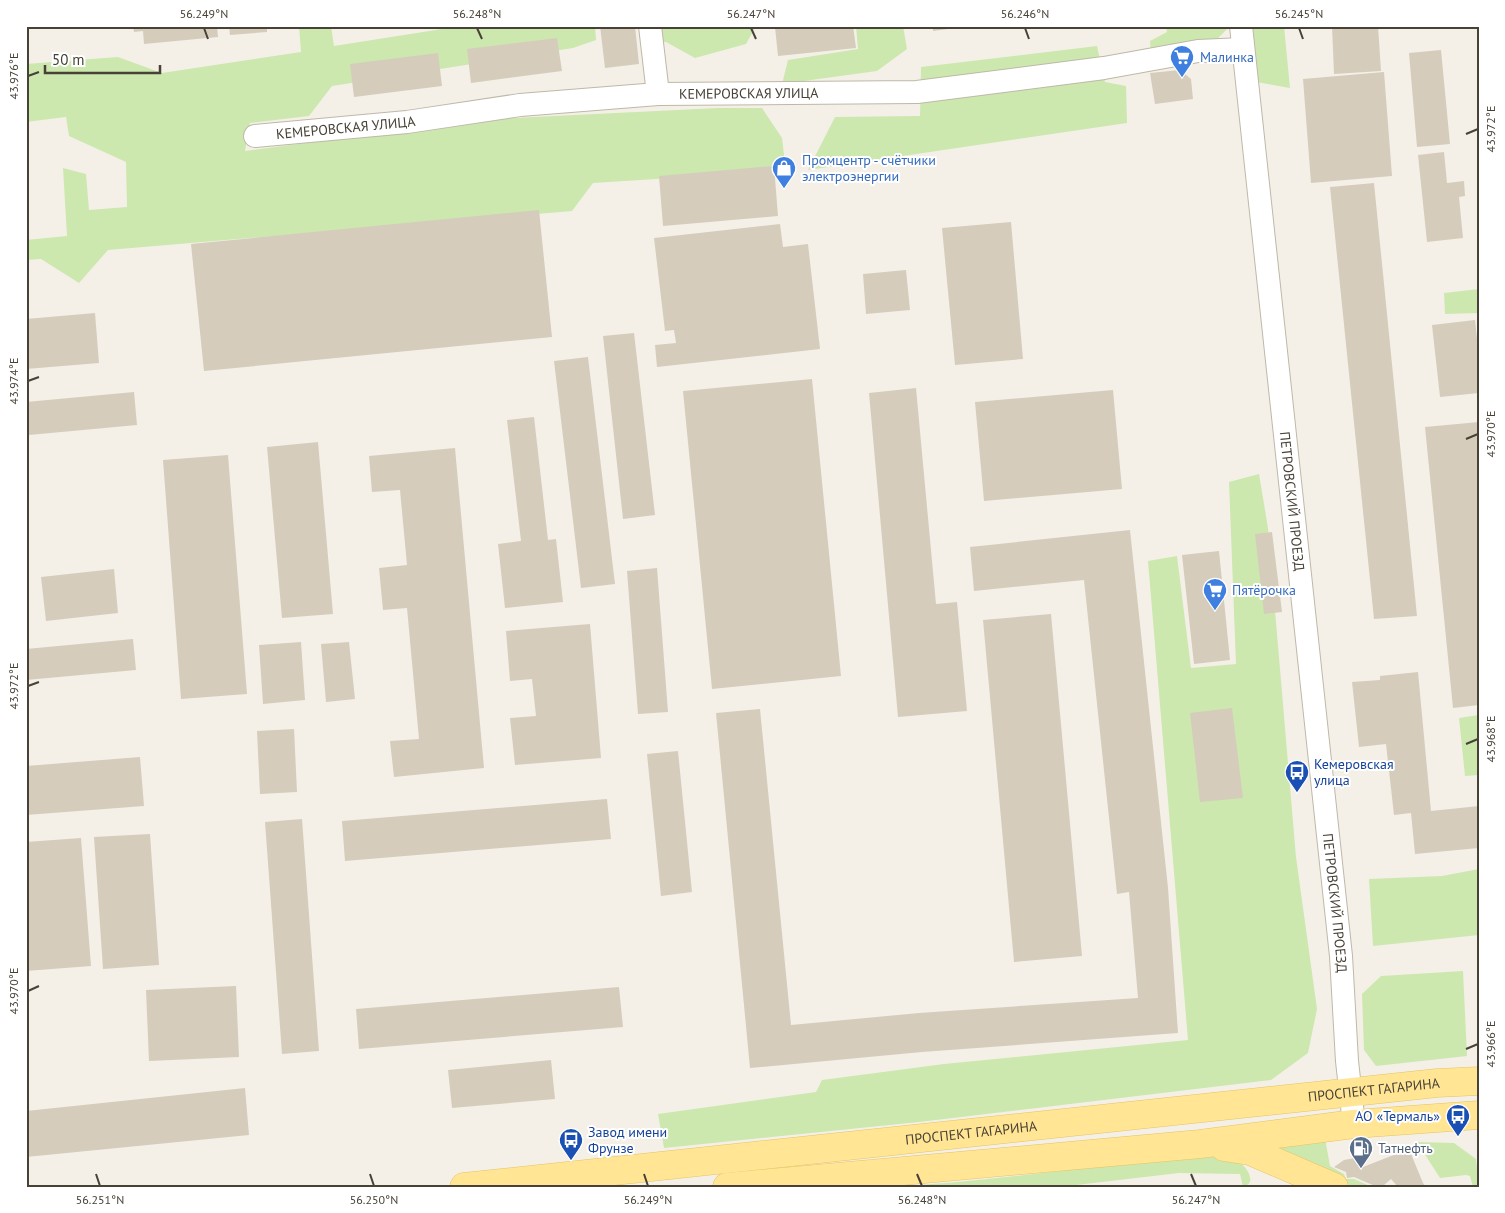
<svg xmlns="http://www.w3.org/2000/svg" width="1505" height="1213" viewBox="0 0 1505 1213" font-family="'PT Sans',sans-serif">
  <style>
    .green { fill: #cce8af }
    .building { fill: #d5ccbc }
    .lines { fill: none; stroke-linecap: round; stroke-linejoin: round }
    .minor-casing { stroke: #bfb8a9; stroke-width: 24 }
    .major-casing { stroke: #e5c463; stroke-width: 29 }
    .minor { stroke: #fff; stroke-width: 22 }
    .major { stroke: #ffe594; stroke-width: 28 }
    .ticks { fill: none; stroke: #474136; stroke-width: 2 }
    .labels { text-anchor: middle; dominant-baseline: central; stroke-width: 4; stroke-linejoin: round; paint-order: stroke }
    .shop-label { font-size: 14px; fill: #366cbe; stroke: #fff; text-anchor: start }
    .street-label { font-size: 14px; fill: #474136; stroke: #fff }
    .transit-label { font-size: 14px; fill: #164399; stroke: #fff; text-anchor: start }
    .service-label { font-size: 14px; fill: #4e5e75; stroke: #fff; text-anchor: start }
    .neatline { fill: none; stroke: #474136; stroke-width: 2 }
    .ticks-label { font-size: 12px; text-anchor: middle; fill: #474136 }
  </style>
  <rect width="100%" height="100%" fill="#f4f0e7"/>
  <path class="green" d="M 299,26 L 331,26 L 334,46 L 461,26 L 595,26 L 596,40 L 573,48 L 332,86 L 309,116 L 250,123 L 245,151 L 491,119 L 718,108 L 762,108 L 782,138 L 786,171 L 593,183 L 572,211 L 108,250 L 79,283 L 41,259 L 26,260 L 26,240 L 67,236 L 63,168 L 86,174 L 89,210 L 127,207 L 126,162 L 69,136 L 66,117 L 26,122 L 26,64 L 118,57 L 162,73 L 301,52 Z
    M 643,26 L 756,26 L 746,44 L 695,58 L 666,42 L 645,44 Z
    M 856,26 L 903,26 L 907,49 L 877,71 L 782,84 L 788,60 L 858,49 Z
    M 1166,26 L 1227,26 L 1227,29 L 1193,64 L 1152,68 L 1150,41 L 1167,32 Z
    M 1251,26 L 1284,26 L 1290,88 L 1256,82 Z
    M 1097,46 L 1105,82 L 1126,86 L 1127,123 L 808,170 L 835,117 L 920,116 L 921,67 Z
    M 1479,289 L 1479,313 L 1445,314 L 1444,293 Z
    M 1259,474 L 1268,528 L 1296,857 L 1317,1009 L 1308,1053 L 1271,1080 L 919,1122 L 664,1148 L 658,1114 L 816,1092 L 822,1080 L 944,1064 L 1188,1040 L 1148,561 L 1177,556 L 1191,668 L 1236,664 L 1229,482 Z
    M 1479,715 L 1479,775 L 1465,776 L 1459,718 Z
    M 1479,869 L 1479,935 L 1373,946 L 1369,879 L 1442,876 Z
    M 1463,971 L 1467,1056 L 1376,1066 L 1364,1050 L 1362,994 L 1381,976 Z
    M 1325,1138 L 1330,1166 L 1344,1174 L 1346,1179 L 1354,1179 L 1372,1187 L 1354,1187 L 1256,1145 Z
    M 1417,1142 L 1454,1143 L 1476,1159 L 1479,1187 L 1473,1187 L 1470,1176 L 1466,1175 L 1440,1178 Z
    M 1209,1155 C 1218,1156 1229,1156 1237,1160 C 1245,1165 1259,1183 1243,1187 L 1240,1174 L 1179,1173 L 1059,1187 L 885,1187 C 994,1182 1101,1164 1209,1155 Z"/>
  <path class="building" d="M 133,26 L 217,26 L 218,37 L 144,44 L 143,31 L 134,32 Z
    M 229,26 L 267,26 L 267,32 L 230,35 Z
    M 600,26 L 635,26 L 639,64 L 605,68 Z
    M 786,26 L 853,26 L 856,48 L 778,56 L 775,27 Z
    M 933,26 L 963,26 L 963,27 L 933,31 Z
    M 1332,26 L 1378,26 L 1381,71 L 1334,74 Z
    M 557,38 L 562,71 L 471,83 L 467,49 Z
    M 1441,50 L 1450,144 L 1417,147 L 1409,53 Z
    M 438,53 L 442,86 L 354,97 L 350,64 Z
    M 1180,70 L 1191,79 L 1193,99 L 1155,104 L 1150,73 Z
    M 1384,72 L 1392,176 L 1311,183 L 1303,79 Z
    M 1444,152 L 1447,183 L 1464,181 L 1465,196 L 1459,197 L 1463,238 L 1427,242 L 1418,155 Z
    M 774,166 L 778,216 L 663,226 L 659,176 Z
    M 1374,183 L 1417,616 L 1374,619 L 1330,187 Z
    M 539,210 L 552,337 L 204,371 L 191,244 Z
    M 1011,222 L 1023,359 L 955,365 L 942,228 Z
    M 780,224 L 783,247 L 808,244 L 820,349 L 657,367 L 655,345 L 676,343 L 674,330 L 665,331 L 654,238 Z
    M 906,270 L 910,310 L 866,314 L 863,274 Z
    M 95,313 L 99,363 L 26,369 L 26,319 Z
    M 1475,320 L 1479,357 L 1479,393 L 1440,397 L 1432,325 Z
    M 634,333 L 655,515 L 623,519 L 603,336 Z
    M 588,357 L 615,584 L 581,588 L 554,361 Z
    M 812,379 L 841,676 L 712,689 L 683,391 Z
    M 916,388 L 936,604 L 957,602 L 967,711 L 898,717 L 869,393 Z
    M 1113,390 L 1122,489 L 984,501 L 975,402 Z
    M 134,392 L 137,425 L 29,435 L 26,402 Z
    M 534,417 L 548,540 L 556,539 L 563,602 L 505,608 L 498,544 L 521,541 L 507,420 Z
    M 1479,422 L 1479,705 L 1453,708 L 1425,427 Z
    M 318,442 L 333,614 L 282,618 L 267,447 Z
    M 455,448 L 484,768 L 394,777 L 390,741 L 419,739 L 407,608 L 383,610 L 379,568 L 407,565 L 400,490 L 372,492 L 369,456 Z
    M 228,455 L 247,694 L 181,699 L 163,460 Z
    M 1130,530 L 1168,888 L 1178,1033 L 922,1052 L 750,1068 L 716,713 L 760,709 L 791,1025 L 919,1013 L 1138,998 L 1129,892 L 1117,894 L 1084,580 L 974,591 L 970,547 Z
    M 1272,532 L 1282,612 L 1264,614 L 1255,534 Z
    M 1219,551 L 1230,660 L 1194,664 L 1182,555 Z
    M 657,568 L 668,712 L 638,714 L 627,571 Z
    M 114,569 L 118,613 L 46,621 L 41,577 Z
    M 1051,614 L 1082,956 L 1014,962 L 983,620 Z
    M 590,624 L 601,758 L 515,765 L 510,718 L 536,716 L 532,679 L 510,681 L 506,631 Z
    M 133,639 L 136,670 L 26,680 L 26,649 Z
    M 301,642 L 305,700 L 263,704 L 259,645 Z
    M 349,642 L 355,699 L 326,702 L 321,644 Z
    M 1418,672 L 1431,811 L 1479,806 L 1479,848 L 1415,854 L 1411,813 L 1394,815 L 1386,744 L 1359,747 L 1352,682 L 1380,680 L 1380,676 Z
    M 1232,708 L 1243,798 L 1200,802 L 1190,713 Z
    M 294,729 L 297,792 L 260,794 L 257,731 Z
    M 678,751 L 692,892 L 661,896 L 647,754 Z
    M 140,757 L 144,806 L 26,815 L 26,766 Z
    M 607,799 L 611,839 L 345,861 L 342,821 Z
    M 302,819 L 319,1051 L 282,1054 L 265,822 Z
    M 150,834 L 159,965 L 103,969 L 94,837 Z
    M 81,838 L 91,966 L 26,971 L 26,842 Z
    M 236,986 L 239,1057 L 149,1061 L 146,990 Z
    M 619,987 L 623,1027 L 359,1049 L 356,1009 Z
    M 551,1060 L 555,1099 L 452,1108 L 448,1070 Z
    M 245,1088 L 249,1135 L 26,1157 L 26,1111 Z
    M 1409,1149 L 1423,1183 L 1426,1187 L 1398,1187 L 1391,1179 L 1384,1185 L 1375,1186 L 1354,1177 L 1347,1178 L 1346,1172 L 1334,1167 L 1344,1160 L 1360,1157 L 1363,1167 Z"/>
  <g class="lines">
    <g class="minor-casing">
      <g id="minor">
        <path d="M 650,26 L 658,94"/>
        <path id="s1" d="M 1241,26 L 1341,956 L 1347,1061 L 1354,1124"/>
        <path id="s2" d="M 255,136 L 407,122 L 520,105 L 658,94 L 917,92 L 1104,68 L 1198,51 L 1243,49"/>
      </g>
    </g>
    <g class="major-casing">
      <g id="major">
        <path d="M 1224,1147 L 1250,1151 L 1334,1187"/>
        <path id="s3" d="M 464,1187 L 1437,1083 L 1479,1081"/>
        <path d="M 727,1187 L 1200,1144 L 1354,1124 L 1479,1115"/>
      </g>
    </g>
    <use href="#minor" class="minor"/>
    <use href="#major" class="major"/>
  </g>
  <path class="ticks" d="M 204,28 L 208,39M 477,28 L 482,39M 751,28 L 756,39M 1025,28 L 1029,39M 1299,28 L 1303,39M 28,76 L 39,72M 1466,134 L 1478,129M 28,381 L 39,377M 1466,439 L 1478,434M 28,686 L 39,682M 1466,744 L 1478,739M 28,991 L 39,986M 1466,1049 L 1478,1044M 96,1174 L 100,1186M 370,1174 L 374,1186M 644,1174 L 648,1186M 917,1174 L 922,1186M 1191,1174 L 1196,1186"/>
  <defs>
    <g id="supermarket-pin" transform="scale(1.25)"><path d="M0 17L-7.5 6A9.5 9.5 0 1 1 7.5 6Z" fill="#3f7fe0" stroke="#fff"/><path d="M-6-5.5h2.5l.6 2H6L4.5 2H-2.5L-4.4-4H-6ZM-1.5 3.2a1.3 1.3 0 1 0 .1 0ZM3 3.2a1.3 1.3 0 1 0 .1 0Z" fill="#fff"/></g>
    <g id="shop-pin" transform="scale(1.25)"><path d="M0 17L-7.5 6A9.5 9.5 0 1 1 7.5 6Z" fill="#3f7fe0" stroke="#fff"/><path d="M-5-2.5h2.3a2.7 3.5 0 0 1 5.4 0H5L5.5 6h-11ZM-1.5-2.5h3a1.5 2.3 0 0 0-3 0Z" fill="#fff"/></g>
    <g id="bus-pin" transform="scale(1.25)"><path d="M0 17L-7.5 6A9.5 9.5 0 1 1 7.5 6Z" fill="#1a4fb4" stroke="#fff"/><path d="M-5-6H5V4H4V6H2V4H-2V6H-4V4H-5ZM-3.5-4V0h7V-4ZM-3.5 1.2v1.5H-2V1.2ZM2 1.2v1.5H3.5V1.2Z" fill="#fff"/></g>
    <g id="fuel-pin" transform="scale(1.25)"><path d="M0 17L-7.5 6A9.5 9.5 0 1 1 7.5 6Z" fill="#5c6f8a" stroke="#fff"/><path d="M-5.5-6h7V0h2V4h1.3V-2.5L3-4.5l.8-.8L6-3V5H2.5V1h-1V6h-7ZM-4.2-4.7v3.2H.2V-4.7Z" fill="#fff"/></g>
  </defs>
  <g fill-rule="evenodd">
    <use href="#supermarket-pin" x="1182" y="57"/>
    <use href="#shop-pin" x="784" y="168"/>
    <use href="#supermarket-pin" x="1215" y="590"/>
    <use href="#bus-pin" x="1297" y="772"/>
    <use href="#bus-pin" x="1458" y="1116"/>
    <use href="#bus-pin" x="571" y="1140"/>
    <use href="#fuel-pin" x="1361" y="1148"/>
  </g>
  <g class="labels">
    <g class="shop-label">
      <text x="1200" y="57">Малинка</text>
      <text x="802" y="160">Промцентр - счётчики<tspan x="802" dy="16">электроэнергии</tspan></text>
      <text x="1232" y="590">Пятёрочка</text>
    </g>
    <g class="street-label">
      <text stroke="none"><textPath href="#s2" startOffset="496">КЕМЕРОВСКАЯ УЛИЦА</textPath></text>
      <text stroke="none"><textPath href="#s2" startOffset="91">КЕМЕРОВСКАЯ УЛИЦА</textPath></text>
      <text stroke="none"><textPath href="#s1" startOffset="478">ПЕТРОВСКИЙ ПРОЕЗД</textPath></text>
      <text stroke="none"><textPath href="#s1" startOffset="882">ПЕТРОВСКИЙ ПРОЕЗД</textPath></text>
      <text stroke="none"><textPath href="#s3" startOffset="915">ПРОСПЕКТ ГАГАРИНА</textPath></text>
      <text stroke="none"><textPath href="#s3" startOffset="510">ПРОСПЕКТ ГАГАРИНА</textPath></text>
    </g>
    <g class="transit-label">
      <text x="1314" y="764">Кемеровская<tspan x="1314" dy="16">улица</tspan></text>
      <text x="1440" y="1116" text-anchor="end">АО «Термаль»</text>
      <text x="588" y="1132">Завод имени<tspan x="588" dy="16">Фрунзе</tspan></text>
    </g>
    <g class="service-label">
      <text x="1378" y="1148">Татнефть</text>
    </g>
  </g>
  <rect width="1505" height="1213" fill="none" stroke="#ffffff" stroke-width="55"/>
  <path d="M45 65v8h115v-8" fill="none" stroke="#474136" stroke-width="2.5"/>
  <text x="52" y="65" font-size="15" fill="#474136" stroke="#ffffff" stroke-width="4" paint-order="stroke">50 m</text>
  <rect x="28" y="28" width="1450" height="1158" class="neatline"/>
  <g class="ticks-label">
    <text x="204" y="18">56.249°N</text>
    <text x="477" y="18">56.248°N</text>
    <text x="751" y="18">56.247°N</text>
    <text x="1025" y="18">56.246°N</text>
    <text x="1299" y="18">56.245°N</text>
    <text transform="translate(14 76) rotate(-90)" y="4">43.976°E</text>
    <text transform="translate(1491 129) rotate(-90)" y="4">43.972°E</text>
    <text transform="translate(14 381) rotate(-90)" y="4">43.974°E</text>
    <text transform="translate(1491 434) rotate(-90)" y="4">43.970°E</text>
    <text transform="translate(14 686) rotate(-90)" y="4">43.972°E</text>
    <text transform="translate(1491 739) rotate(-90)" y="4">43.968°E</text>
    <text transform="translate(14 991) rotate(-90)" y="4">43.970°E</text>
    <text transform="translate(1491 1044) rotate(-90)" y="4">43.966°E</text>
    <text x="100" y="1204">56.251°N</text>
    <text x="374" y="1204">56.250°N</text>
    <text x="648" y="1204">56.249°N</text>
    <text x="922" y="1204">56.248°N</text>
    <text x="1196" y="1204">56.247°N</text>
  </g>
</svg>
